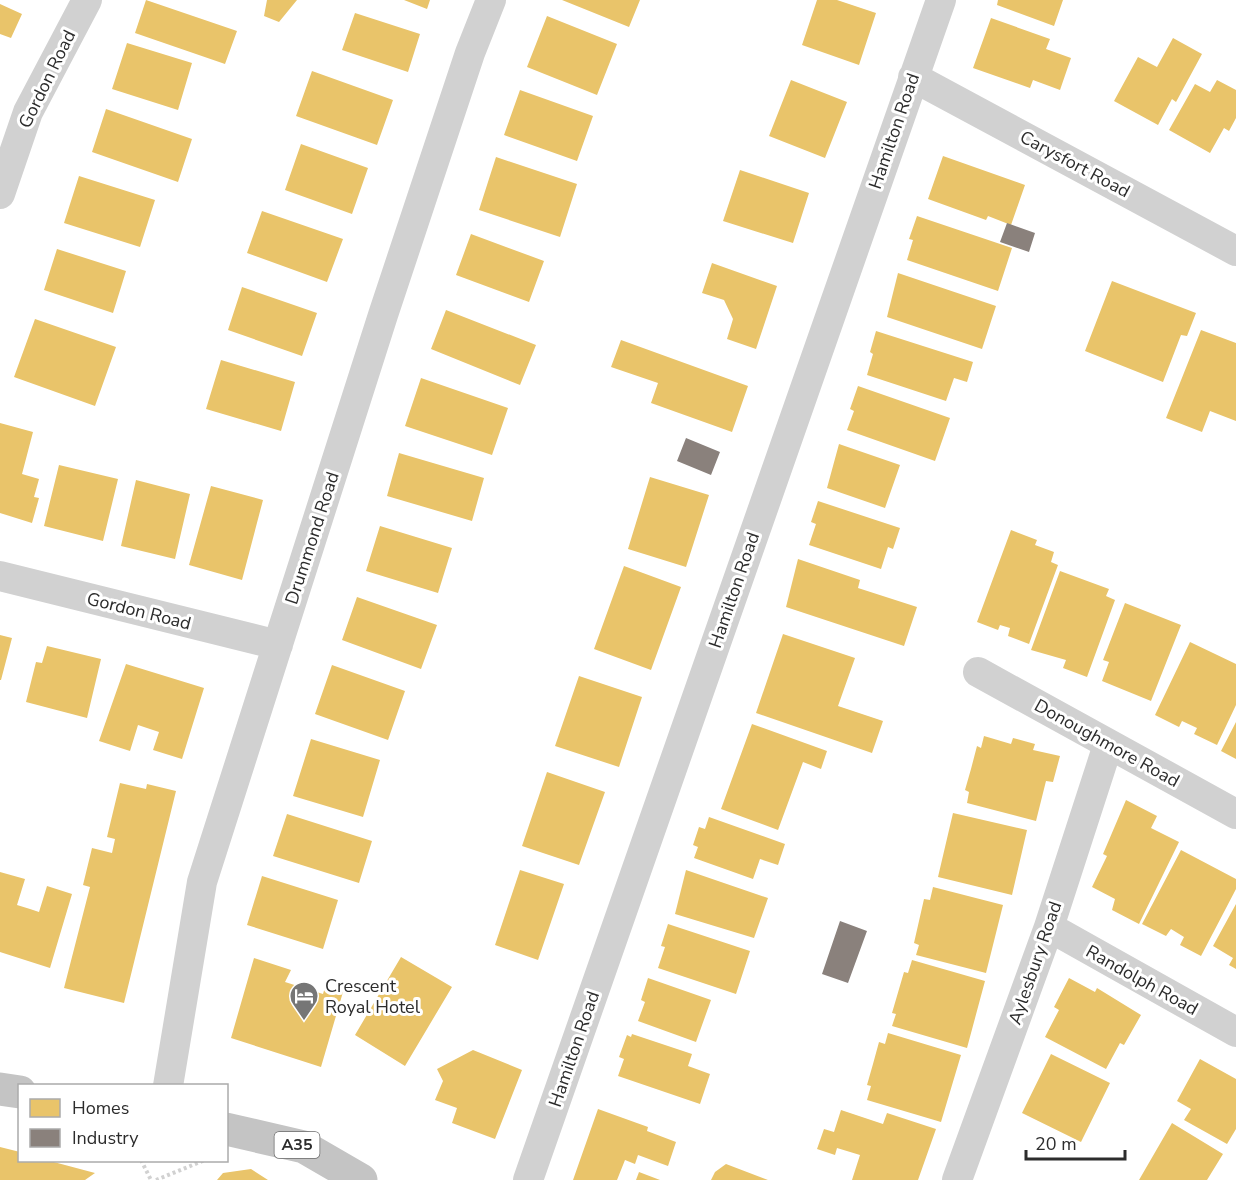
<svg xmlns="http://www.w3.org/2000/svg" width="1236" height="1180" viewBox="0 0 1236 1180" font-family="'Nunito Sans',sans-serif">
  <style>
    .homes { fill: #e9c46a }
    .industry { fill: #8a817c }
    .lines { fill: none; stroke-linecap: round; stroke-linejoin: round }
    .path { stroke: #d1d1d1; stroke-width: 4; stroke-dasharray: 3 3; stroke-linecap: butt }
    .minor { stroke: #d1d1d1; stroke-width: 30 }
    .primary { stroke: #c4c4c4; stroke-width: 33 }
    .labels { text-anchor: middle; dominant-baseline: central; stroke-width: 6; stroke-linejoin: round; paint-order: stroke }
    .shield { fill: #fff; stroke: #6b6b6b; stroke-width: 1.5 }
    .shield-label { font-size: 16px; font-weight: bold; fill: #2c2c2c }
    .street-label { font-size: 18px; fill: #2c2c2c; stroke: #fff }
    .poi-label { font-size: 18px; fill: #2c2c2c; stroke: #fff; text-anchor: start }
  </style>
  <rect width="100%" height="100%" fill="#fff"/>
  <path class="homes" d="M 146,0 L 237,31 L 225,64 L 135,33 Z
    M 267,0 L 297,0 L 279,22 L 264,16 Z
    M 404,0 L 430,0 L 427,9 Z
    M 562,0 L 640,0 L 629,27 Z
    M 817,0 L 837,0 L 876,13 L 859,65 L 802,45 Z
    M 998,0 L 1063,0 L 1054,26 L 997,5 Z
    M 0,4 L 22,14 L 11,38 L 0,34 Z
    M 355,13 L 420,34 L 408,72 L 342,50 Z
    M 547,16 L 617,44 L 597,95 L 527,67 Z
    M 991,18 L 1050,39 L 1046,49 L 1071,58 L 1060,90 L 1033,80 L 1030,88 L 973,68 Z
    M 1173,38 L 1202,54 L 1176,102 L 1172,99 L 1158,125 L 1114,101 L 1138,57 L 1157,67 Z
    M 127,43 L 192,63 L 178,110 L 112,89 Z
    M 312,71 L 393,100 L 377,145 L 296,116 Z
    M 791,80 L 847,102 L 825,158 L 769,136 Z
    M 1217,80 L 1236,90 L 1236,118 L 1229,131 L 1224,128 L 1210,153 L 1169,130 L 1195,84 L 1210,92 Z
    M 520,90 L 593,116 L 577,161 L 504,135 Z
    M 106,109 L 192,139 L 178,182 L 92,152 Z
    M 301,144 L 368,168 L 352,214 L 285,190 Z
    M 943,156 L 1025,185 L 1011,225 L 988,216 L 986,220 L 928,199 Z
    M 496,157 L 577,184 L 560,237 L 479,210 Z
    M 740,170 L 809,193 L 793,243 L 723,221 Z
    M 79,176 L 155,200 L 140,247 L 64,223 Z
    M 262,211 L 343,239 L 327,282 L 247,253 Z
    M 917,216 L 1012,248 L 998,291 L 907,260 L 913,240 L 909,239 Z
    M 471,234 L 544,261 L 529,302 L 456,275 Z
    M 57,249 L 126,271 L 113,313 L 44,290 Z
    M 712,263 L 777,286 L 756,349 L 727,339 L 733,319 L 724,300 L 702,293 Z
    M 898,273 L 996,306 L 982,349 L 887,317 Z
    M 1112,281 L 1196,313 L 1187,336 L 1181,335 L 1163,382 L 1085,351 Z
    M 242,287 L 317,313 L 302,356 L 228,330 Z
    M 446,310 L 536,345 L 520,385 L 431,349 Z
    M 35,319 L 116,347 L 95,406 L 14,377 Z
    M 1201,330 L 1236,343 L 1236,421 L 1210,411 L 1202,432 L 1166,418 Z
    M 876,331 L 973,362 L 967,382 L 954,378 L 946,401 L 867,375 L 873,354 L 870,352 Z
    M 621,340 L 748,386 L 732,432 L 651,403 L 658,383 L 611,367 Z
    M 221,360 L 295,382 L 281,431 L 206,409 Z
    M 421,378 L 508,408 L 492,455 L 405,426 Z
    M 858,386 L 950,418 L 935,461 L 847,430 L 854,411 L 850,409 Z
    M 0,423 L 33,432 L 22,474 L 39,479 L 34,497 L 39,498 L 32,523 L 0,513 Z
    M 839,444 L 900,465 L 885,508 L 827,488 Z
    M 399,453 L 484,478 L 472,521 L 387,496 Z
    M 59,465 L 118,479 L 103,541 L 44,526 Z
    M 650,477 L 709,495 L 686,567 L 628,549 Z
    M 136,480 L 190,494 L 175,559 L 121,546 Z
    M 211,486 L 263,500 L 242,580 L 189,565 Z
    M 818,501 L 900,528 L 893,549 L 888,547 L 881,569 L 809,545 L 816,524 L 811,522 Z
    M 380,526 L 452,548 L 438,593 L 366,571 Z
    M 1011,530 L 1037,540 L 1035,545 L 1054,552 L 1051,562 L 1058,565 L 1029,644 L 1008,636 L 1010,628 L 1000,625 L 998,630 L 977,622 Z
    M 798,559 L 860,580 L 858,588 L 917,607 L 904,646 L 786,607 Z
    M 624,566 L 681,587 L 651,670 L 594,649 Z
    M 1060,571 L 1109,589 L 1106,596 L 1115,600 L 1087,677 L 1063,668 L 1066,660 L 1031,650 Z
    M 357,597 L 437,625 L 421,669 L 342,640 Z
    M 1125,603 L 1181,625 L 1151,701 L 1102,681 L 1109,662 L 1103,660 Z
    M 783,634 L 855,658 L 838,706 L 883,721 L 872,753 L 756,713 Z
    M 0,635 L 12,638 L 1,680 L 0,680 Z
    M 1190,642 L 1236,664 L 1236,705 L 1217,745 L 1194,734 L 1197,728 L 1182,721 L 1179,727 L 1155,715 Z
    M 47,646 L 101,659 L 87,718 L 26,702 L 36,662 L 42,663 Z
    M 126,664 L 204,688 L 182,759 L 153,750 L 159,732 L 138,725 L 130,751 L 99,741 Z
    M 332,665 L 405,691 L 388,740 L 315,714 Z
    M 579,676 L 642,697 L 619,767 L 555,746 Z
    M 1236,722 L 1236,759 L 1221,751 Z
    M 752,724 L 827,751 L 821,769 L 803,762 L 778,830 L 721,809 Z
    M 984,736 L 1011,744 L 1013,738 L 1035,744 L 1033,750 L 1060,756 L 1053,782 L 1046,781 L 1036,821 L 967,803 L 969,792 L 965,790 L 971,769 L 977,746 L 981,748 Z
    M 311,739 L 380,760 L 363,817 L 293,796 Z
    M 547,772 L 605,792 L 579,865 L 522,846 Z
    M 120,783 L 146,789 L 147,784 L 176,791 L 124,1003 L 64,988 L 90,887 L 83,885 L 92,848 L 112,853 L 115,839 L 107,837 Z
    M 1126,800 L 1157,816 L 1151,828 L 1179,842 L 1139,924 L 1112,910 L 1115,899 L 1092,887 L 1107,856 L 1103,854 Z
    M 953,813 L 1027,830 L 1012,895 L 938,877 Z
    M 287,814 L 372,841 L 359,883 L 273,856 Z
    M 709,817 L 785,844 L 778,865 L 760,859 L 753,879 L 694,858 L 698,847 L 693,845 L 699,827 L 705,829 Z
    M 1181,850 L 1236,879 L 1236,889 L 1201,956 L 1180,945 L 1184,937 L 1171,929 L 1166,936 L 1142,924 Z
    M 520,870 L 564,884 L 538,960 L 495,945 Z
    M 686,870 L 768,898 L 754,938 L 675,914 Z
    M 0,872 L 25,879 L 17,905 L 30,909 L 39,912 L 47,886 L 72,894 L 50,968 L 0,952 Z
    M 262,876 L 338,900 L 323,949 L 247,925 Z
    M 933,887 L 1003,905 L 986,973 L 916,955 L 919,945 L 914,943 L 924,899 L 930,900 Z
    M 1236,904 L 1236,969 L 1229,965 L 1233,958 L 1213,946 Z
    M 668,924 L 750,951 L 736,994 L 658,968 L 665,947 L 661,946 Z
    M 401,957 L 452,987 L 405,1066 L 355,1035 Z
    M 254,958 L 291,970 L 285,982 L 323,994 L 325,987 L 343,992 L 321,1067 L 231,1038 Z
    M 912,960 L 985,981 L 967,1048 L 892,1026 L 896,1014 L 892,1013 L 904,972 L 908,973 Z
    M 648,978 L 711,1000 L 696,1042 L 638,1021 L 645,1002 L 641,1000 Z
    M 1069,978 L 1095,992 L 1097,988 L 1141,1015 L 1124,1045 L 1120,1043 L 1106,1069 L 1045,1037 L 1059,1010 L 1054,1007 Z
    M 888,1033 L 961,1055 L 941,1122 L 867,1100 L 871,1086 L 867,1085 L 873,1064 L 879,1042 L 885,1044 Z
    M 632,1034 L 692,1054 L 688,1066 L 710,1074 L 700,1104 L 618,1076 L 624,1059 L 619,1057 L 627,1035 L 631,1037 Z
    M 473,1050 L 522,1070 L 495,1139 L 452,1123 L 457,1108 L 435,1100 L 443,1081 L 437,1069 Z
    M 1051,1054 L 1110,1083 L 1081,1142 L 1022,1113 Z
    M 1200,1059 L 1236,1079 L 1236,1129 L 1227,1144 L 1184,1120 L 1191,1109 L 1177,1101 Z
    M 598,1109 L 648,1127 L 647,1131 L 676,1142 L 668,1166 L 638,1155 L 635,1164 L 625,1160 L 617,1180 L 573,1180 Z
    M 841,1110 L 883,1124 L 887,1113 L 936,1129 L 918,1180 L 852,1180 L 860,1155 L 837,1148 L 835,1155 L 817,1149 L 824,1129 L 834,1132 Z
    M 1172,1123 L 1223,1154 L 1207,1180 L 1139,1180 Z
    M 0,1147 L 20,1152 L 20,1161 L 50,1161 L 95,1173 L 85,1180 L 0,1180 Z
    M 726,1164 L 768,1180 L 711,1180 L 715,1172 Z
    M 251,1169 L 268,1180 L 217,1180 L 223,1173 Z
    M 639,1172 L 660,1180 L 636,1180 Z"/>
  <path class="industry" d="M 1007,223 L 1035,233 L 1029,252 L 1000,242 Z
    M 686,438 L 720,452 L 711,475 L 677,461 Z
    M 840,921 L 867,931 L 848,983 L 822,974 Z"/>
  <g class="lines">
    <path class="path" d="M 141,1160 L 151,1180
      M 156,1180 L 205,1160"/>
    <path class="minor" d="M 913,77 L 1236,251
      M 0,194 L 28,112 L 87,0
      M 0,576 L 278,645
      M 978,672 L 1236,814
      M 1049,927 L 1236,1032
      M 168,1086 L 202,882 L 383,315 L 470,53 L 491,0
      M 528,1180 L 941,0
      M 957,1180 L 1049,927 L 1108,745"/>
    <path class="primary" d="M 0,1089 L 20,1092
      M 226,1129 L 304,1147 L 361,1180"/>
  </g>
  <defs>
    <g id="hotel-pin" transform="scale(1.5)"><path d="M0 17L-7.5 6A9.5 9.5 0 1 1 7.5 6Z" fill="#767676" stroke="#fff"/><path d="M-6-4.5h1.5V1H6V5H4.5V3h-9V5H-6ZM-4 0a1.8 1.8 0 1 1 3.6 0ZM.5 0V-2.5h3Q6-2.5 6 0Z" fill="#fff"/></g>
  </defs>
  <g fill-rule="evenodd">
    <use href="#hotel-pin" x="304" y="996"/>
  </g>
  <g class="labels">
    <rect class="shield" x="274.5" y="1132" width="45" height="26" rx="4.5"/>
    <g class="shield-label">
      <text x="297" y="1145">A35</text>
    </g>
    <g class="street-label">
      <text transform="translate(47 79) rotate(-64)">Gordon Road</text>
      <text transform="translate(894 131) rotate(-71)">Hamilton Road</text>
      <text transform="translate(1075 164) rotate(28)">Carysfort Road</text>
      <text transform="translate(312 538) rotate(-72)">Drummond Road</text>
      <text transform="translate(734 590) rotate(-71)">Hamilton Road</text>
      <text transform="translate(139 611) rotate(14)">Gordon Road</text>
      <text transform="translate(1107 743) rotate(29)">Donoughmore Road</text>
      <text transform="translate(1035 963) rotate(-71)">Aylesbury Road</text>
      <text transform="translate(1142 980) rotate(29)">Randolph Road</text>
      <text transform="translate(574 1049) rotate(-71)">Hamilton Road</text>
    </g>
    <g class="poi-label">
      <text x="325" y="986">Crescent<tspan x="325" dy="21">Royal Hotel</tspan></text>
    </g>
  </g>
  <rect x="18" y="1084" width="210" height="78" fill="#ffffff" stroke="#ababab" stroke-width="1.5"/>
  <rect x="30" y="1099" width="30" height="18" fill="#e9c46a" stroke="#ababab" stroke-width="1.5"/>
  <text x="72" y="1114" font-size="18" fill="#2c2c2c">Homes</text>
  <rect x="30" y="1129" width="30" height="18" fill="#8a817c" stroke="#ababab" stroke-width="1.5"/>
  <text x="72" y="1144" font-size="18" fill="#2c2c2c">Industry</text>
  <path d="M1026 1150v9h99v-9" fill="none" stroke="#2c2c2c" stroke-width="3"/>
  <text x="1035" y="1150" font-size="18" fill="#2c2c2c" stroke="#ffffff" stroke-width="4.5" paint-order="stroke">20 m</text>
</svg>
